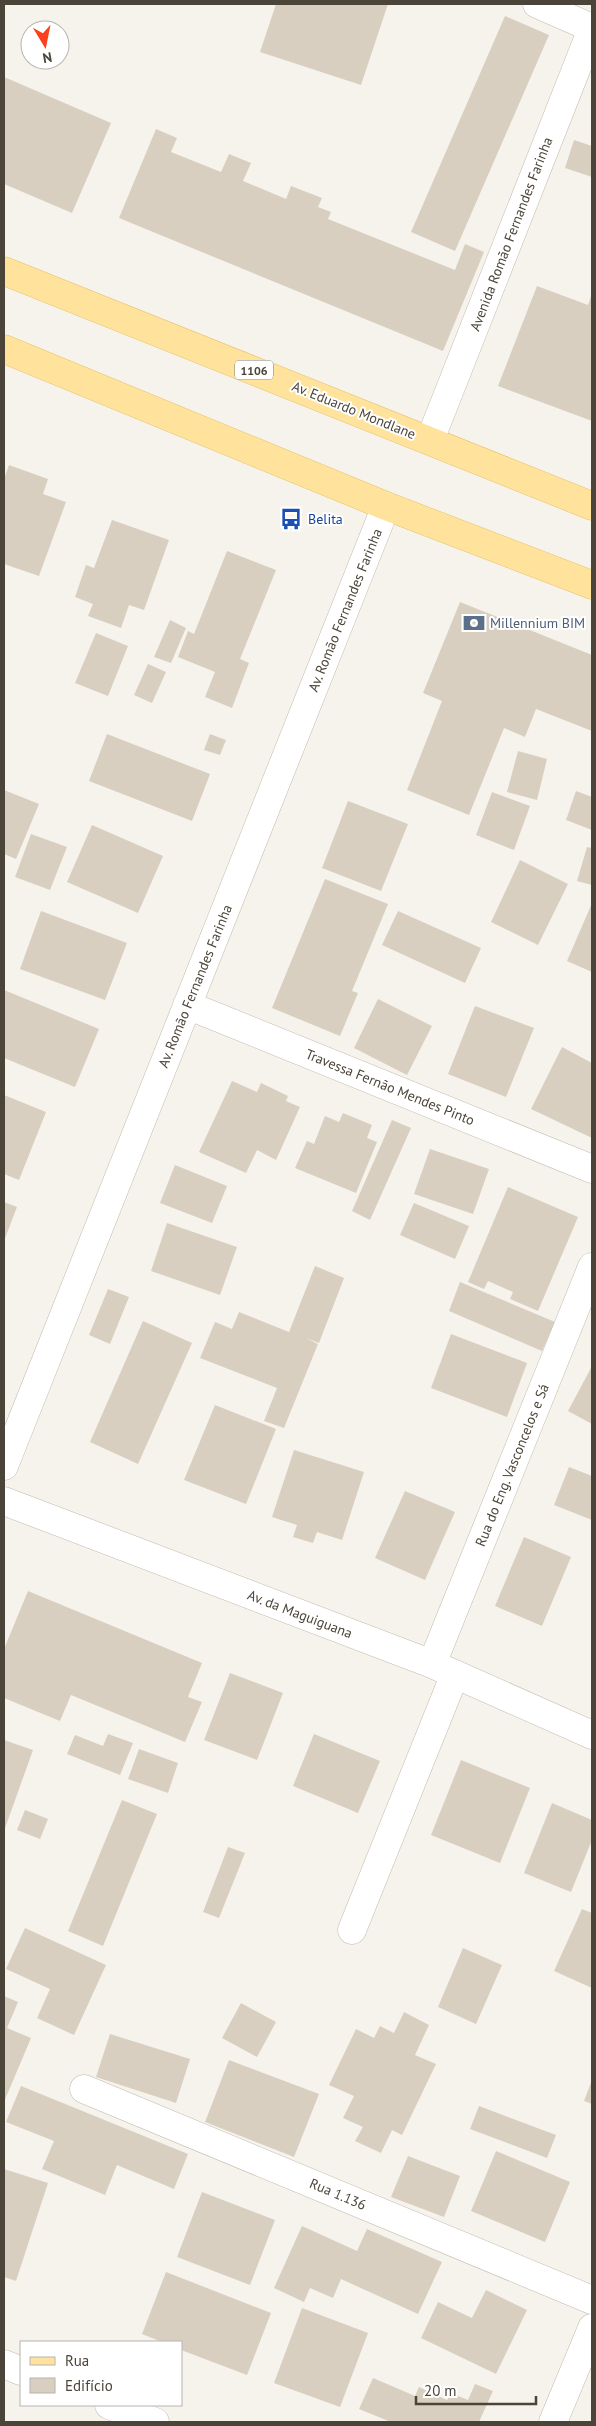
<svg xmlns="http://www.w3.org/2000/svg" width="596" height="2426" viewBox="0 0 596 2426" font-family="'PT Sans',sans-serif">
  <style>
    .building { fill: #d8cfc1 }
    .lines { fill: none; stroke-linecap: round; stroke-linejoin: round }
    .minor-casing { stroke: #c2bbae; stroke-width: 29 }
    .primary-casing { stroke: #e6c16a; stroke-width: 29 }
    .minor { stroke: #fff; stroke-width: 28 }
    .primary { stroke: #ffe39c; stroke-width: 28 }
    .labels { text-anchor: middle; dominant-baseline: central; stroke-width: 4; stroke-linejoin: round; paint-order: stroke }
    .shield { fill: #fff; stroke: #817c74; stroke-width: 1 }
    .shield-label { font-size: 12px; font-weight: bold; fill: #4b4439 }
    .street-label { font-size: 14px; fill: #4b4439; stroke: #fff }
    .transit-label { font-size: 14px; fill: #164399; stroke: #fff; text-anchor: start }
    .service-label { font-size: 14px; fill: #4e5e75; stroke: #fff; text-anchor: start }
  </style>
  <rect width="100%" height="100%" fill="#f6f3ec"/>
  <path class="building" d="M 276,4 L 388,4 L 361,85 L 260,52 Z
    M 505,16 L 549,35 L 455,251 L 411,232 Z
    M 4,77 L 111,123 L 72,213 L 4,184 Z
    M 156,129 L 177,138 L 171,152 L 221,172 L 229,154 L 251,163 L 243,181 L 286,199 L 291,186 L 322,198 L 318,207 L 331,212 L 328,219 L 455,270 L 465,244 L 484,252 L 443,351 L 119,218 Z
    M 574,140 L 592,146 L 592,177 L 565,168 Z
    M 537,286 L 588,305 L 592,293 L 592,421 L 498,386 Z
    M 9,465 L 48,479 L 43,494 L 66,502 L 39,576 L 4,564 L 4,479 Z
    M 112,520 L 169,540 L 144,610 L 129,605 L 121,628 L 88,616 L 93,604 L 75,597 L 86,565 L 94,568 Z
    M 227,551 L 276,570 L 240,659 L 249,663 L 232,708 L 205,697 L 215,672 L 178,657 L 188,631 L 194,634 Z
    M 460,602 L 592,655 L 592,731 L 536,709 L 525,737 L 504,728 L 469,815 L 407,790 L 442,701 L 423,693 Z
    M 170,620 L 186,628 L 171,663 L 154,657 Z
    M 96,633 L 128,646 L 108,696 L 75,683 Z
    M 148,664 L 166,672 L 152,703 L 134,695 Z
    M 107,734 L 210,774 L 192,821 L 89,781 Z
    M 210,734 L 226,740 L 220,755 L 204,750 Z
    M 518,751 L 547,759 L 537,800 L 507,792 Z
    M 4,790 L 39,804 L 16,859 L 4,854 Z
    M 576,791 L 592,797 L 592,830 L 566,820 Z
    M 492,792 L 530,806 L 514,850 L 476,835 Z
    M 348,801 L 408,824 L 381,891 L 322,868 Z
    M 92,825 L 163,856 L 138,913 L 67,882 Z
    M 31,834 L 67,847 L 50,890 L 15,877 Z
    M 587,847 L 592,848 L 592,885 L 577,881 Z
    M 520,860 L 568,884 L 538,945 L 491,922 Z
    M 325,879 L 388,904 L 352,991 L 358,993 L 340,1036 L 272,1008 Z
    M 592,903 L 592,972 L 567,961 Z
    M 41,911 L 127,943 L 105,1000 L 20,969 Z
    M 398,911 L 481,948 L 465,983 L 382,945 Z
    M 4,990 L 99,1029 L 75,1087 L 4,1058 Z
    M 378,999 L 432,1026 L 407,1075 L 354,1048 Z
    M 475,1006 L 534,1028 L 506,1097 L 448,1074 Z
    M 562,1047 L 592,1063 L 592,1138 L 531,1109 Z
    M 232,1081 L 257,1092 L 261,1083 L 288,1096 L 286,1101 L 300,1107 L 276,1160 L 257,1150 L 246,1173 L 199,1152 Z
    M 4,1095 L 46,1112 L 19,1180 L 4,1174 Z
    M 343,1113 L 372,1125 L 367,1138 L 377,1142 L 356,1193 L 295,1168 L 307,1141 L 314,1144 L 325,1116 L 339,1122 Z
    M 392,1120 L 411,1128 L 370,1220 L 352,1211 Z
    M 430,1149 L 489,1169 L 473,1214 L 414,1194 Z
    M 175,1165 L 227,1186 L 212,1223 L 160,1203 Z
    M 508,1187 L 578,1217 L 538,1311 L 510,1299 L 513,1292 L 488,1281 L 484,1289 L 468,1282 Z
    M 4,1202 L 17,1207 L 4,1241 Z
    M 414,1203 L 469,1226 L 455,1259 L 400,1235 Z
    M 167,1223 L 237,1247 L 220,1295 L 151,1271 Z
    M 315,1266 L 344,1278 L 319,1343 L 306,1338 L 318,1344 L 284,1428 L 264,1421 L 277,1388 L 200,1358 L 215,1322 L 232,1329 L 239,1312 L 289,1332 Z
    M 460,1282 L 555,1322 L 542,1351 L 449,1311 Z
    M 108,1289 L 129,1297 L 110,1344 L 89,1335 Z
    M 143,1321 L 192,1343 L 138,1464 L 90,1442 Z
    M 451,1334 L 527,1363 L 507,1417 L 431,1388 Z
    M 592,1366 L 592,1424 L 568,1411 Z
    M 215,1405 L 276,1429 L 246,1504 L 184,1480 Z
    M 294,1450 L 364,1472 L 342,1540 L 317,1532 L 313,1543 L 293,1537 L 297,1525 L 272,1517 Z
    M 569,1467 L 592,1476 L 592,1520 L 554,1505 Z
    M 405,1491 L 455,1512 L 425,1580 L 375,1558 Z
    M 524,1537 L 571,1557 L 542,1626 L 495,1606 Z
    M 28,1591 L 202,1663 L 188,1697 L 202,1702 L 185,1742 L 71,1695 L 60,1721 L 4,1698 L 4,1649 Z
    M 230,1673 L 283,1693 L 257,1760 L 204,1740 Z
    M 108,1734 L 133,1743 L 120,1775 L 67,1754 L 75,1735 L 103,1746 Z
    M 314,1734 L 380,1761 L 358,1813 L 293,1786 Z
    M 4,1740 L 33,1750 L 4,1831 Z
    M 139,1749 L 178,1763 L 168,1793 L 128,1779 Z
    M 461,1760 L 530,1788 L 500,1863 L 431,1835 Z
    M 122,1800 L 157,1814 L 103,1946 L 68,1931 Z
    M 552,1803 L 592,1820 L 592,1840 L 571,1892 L 524,1873 Z
    M 25,1810 L 48,1819 L 40,1839 L 17,1830 Z
    M 228,1847 L 245,1853 L 219,1918 L 203,1912 Z
    M 582,1909 L 592,1913 L 592,1988 L 554,1971 Z
    M 25,1928 L 106,1965 L 74,2035 L 37,2018 L 50,1989 L 6,1969 Z
    M 463,1948 L 502,1965 L 476,2024 L 438,2007 Z
    M 4,1996 L 18,2002 L 7,2028 L 31,2038 L 4,2102 Z
    M 241,2003 L 276,2022 L 257,2057 L 222,2038 Z
    M 404,2012 L 429,2025 L 415,2055 L 436,2064 L 402,2135 L 392,2130 L 381,2153 L 355,2141 L 363,2127 L 343,2118 L 354,2096 L 329,2085 L 356,2029 L 374,2038 L 380,2026 L 394,2033 Z
    M 110,2034 L 190,2059 L 176,2103 L 96,2077 Z
    M 229,2060 L 319,2094 L 294,2157 L 205,2122 Z
    M 592,2080 L 592,2104 L 584,2101 Z
    M 21,2086 L 188,2154 L 174,2189 L 117,2165 L 105,2195 L 42,2169 L 54,2141 L 6,2122 Z
    M 479,2106 L 556,2135 L 547,2158 L 470,2129 Z
    M 496,2151 L 570,2182 L 545,2242 L 471,2211 Z
    M 408,2156 L 460,2176 L 444,2217 L 391,2197 Z
    M 4,2169 L 48,2183 L 16,2281 L 4,2277 Z
    M 202,2192 L 275,2220 L 250,2285 L 177,2257 Z
    M 302,2226 L 357,2251 L 367,2229 L 442,2262 L 418,2314 L 341,2279 L 333,2298 L 310,2288 L 304,2302 L 274,2288 Z
    M 166,2272 L 271,2313 L 247,2375 L 181,2350 L 181,2342 L 162,2342 L 142,2334 Z
    M 486,2290 L 527,2310 L 496,2374 L 421,2338 L 438,2302 L 472,2318 Z
    M 302,2308 L 368,2333 L 340,2407 L 274,2383 Z
    M 373,2378 L 415,2396 L 419,2387 L 447,2400 L 451,2393 L 468,2400 L 475,2384 L 493,2391 L 479,2422 L 391,2422 L 359,2409 Z"/>
  <g class="lines">
    <g class="minor-casing">
      <path id="minor" d="M 537,4 L 592,28
        M 430,440 L 592,29
        M 187,1005 L 592,1169
        M 4,1466 L 386,506
        M 4,1501 L 432,1664 L 592,1735
        M 432,1664 L 592,1267
        M 352,1930 L 455,1674
        M 84,2089 L 592,2300
        M 4,2364 L 21,2371
        M 109,2405 L 155,2422
        M 553,2422 L 592,2328"/>
    </g>
    <g class="primary-casing">
      <path id="primary" d="M 4,271 L 592,506
        M 4,349 L 386,506 L 592,585"/>
    </g>
    <use href="#minor" class="minor"/>
    <use href="#primary" class="primary"/>
  </g>
  <defs>
    <g id="bus-bare" transform="scale(1.725)"><path d="M-5-6H5V4H4V6H2V4H-2V6H-4V4H-5ZM-3.5-4V0h7V-4ZM-3.5 1.2v1.5H-2V1.2ZM2 1.2v1.5H3.5V1.2Z" fill="#1a4fb4" stroke="#fff" stroke-width="2.5" paint-order="stroke"/></g>
    <g id="bank-bare" transform="scale(1.725)"><path d="M-6-4H6V4H-6ZM0-2.3a2.3 2.3 0 1 0 0 4.6a2.3 2.3 0 1 0 0-4.6Z" fill="#5c6f8a" stroke="#fff" stroke-width="2.5" paint-order="stroke"/></g>
  </defs>
  <g fill-rule="evenodd">
    <use href="#bus-bare" x="291" y="519"/>
    <use href="#bank-bare" x="474" y="623"/>
  </g>
  <g class="labels">
    <rect class="shield" x="235" y="360.5" width="38" height="19" rx="4"/>
    <g class="shield-label">
      <text x="254" y="370">1106</text>
    </g>
    <g class="street-label">
      <text transform="translate(511 234) rotate(-69)">Avenida Romão Fernandes Farinha</text>
      <text transform="translate(354 410) rotate(22)">Av. Eduardo Mondlane</text>
      <text transform="translate(345 610) rotate(-68)">Av. Romão Fernandes Farinha</text>
      <text transform="translate(195 986) rotate(-68)">Av. Romão Fernandes Farinha</text>
      <text transform="translate(390 1087) rotate(22)">Travessa Fernão Mendes Pinto</text>
      <text transform="translate(512 1465) rotate(-68)">Rua do Eng. Vasconcelos e Sá</text>
      <text transform="translate(300 1614) rotate(21)">Av. da Maguiguana</text>
      <text transform="translate(338 2194) rotate(23)">Rua 1.136</text>
    </g>
    <g class="transit-label">
      <text x="308" y="519">Belita</text>
    </g>
    <g class="service-label">
      <text x="490" y="623">Millennium BIM</text>
    </g>
  </g>
  <rect width="596" height="2426" fill="none" stroke="#4b4439" stroke-width="10"/>
  <rect x="20" y="2341" width="162" height="65" fill="#ffffff" stroke="#b7b4b0"/>
  <rect x="30" y="2357" width="25" height="8" fill="#ffe39c" stroke="#b7b4b0"/>
  <text x="65" y="2366" font-size="15" fill="#4b4439">Rua</text>
  <rect x="30" y="2378" width="25" height="15" fill="#d8cfc1" stroke="#b7b4b0"/>
  <text x="65" y="2391" font-size="15" fill="#4b4439">Edifício</text>
  <g transform="translate(45 45) rotate(170)"><circle r="24" fill="#ffffff" stroke="#b7b4b0"/>
  <path d="M0-4L9 19L0 12L-9 19Z" fill="#fc3f1d"/>
  <text y="-8" font-size="14" font-weight="bold" text-anchor="middle" fill="#4b4439">N</text>
  </g>
  <path d="M416 2396v8h120v-8" fill="none" stroke="#4b4439" stroke-width="2.5"/>
  <text x="424" y="2396" font-size="15" fill="#4b4439" stroke="#ffffff" stroke-width="4" paint-order="stroke">20 m</text>
</svg>
